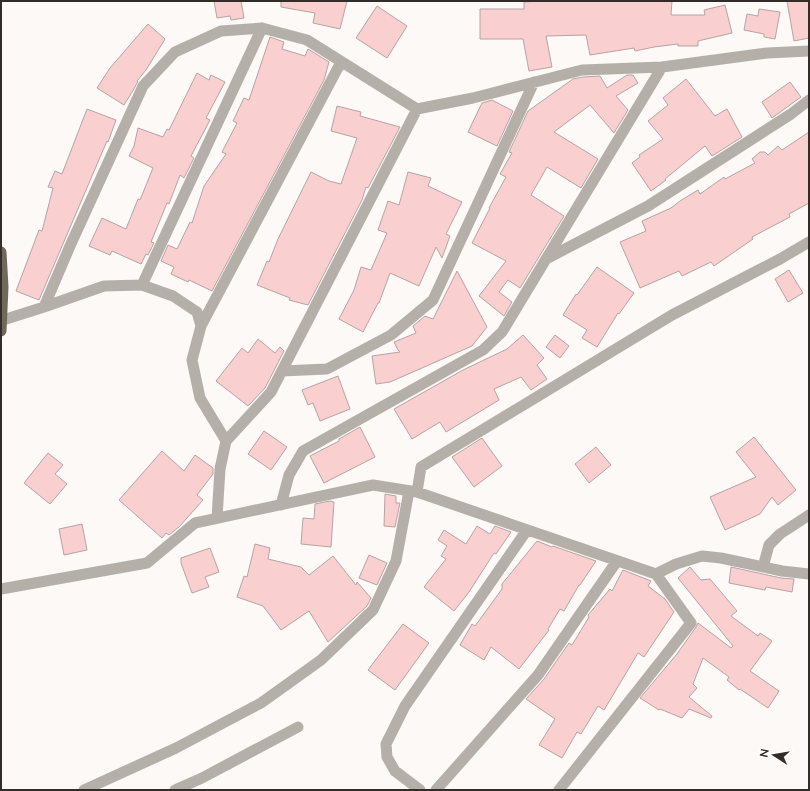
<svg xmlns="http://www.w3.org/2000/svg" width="810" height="791" viewBox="0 0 810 791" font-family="Lato,sans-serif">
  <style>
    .building { fill: #f9cfcf; stroke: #b7a3a3 }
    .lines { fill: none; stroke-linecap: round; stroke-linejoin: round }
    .minor { stroke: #b4b0a9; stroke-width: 11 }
    .trunk { stroke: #70685c; stroke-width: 11 }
  </style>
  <rect width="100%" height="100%" fill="#fcf9f7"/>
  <path class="building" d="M 214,1 L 241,1 L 244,18 L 231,20 L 230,16 L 217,18 Z
    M 281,1 L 347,1 L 340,29 L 313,23 L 315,13 L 281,7 Z
    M 539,1 L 672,1 L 671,15 L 705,15 L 704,10 L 725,5 L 732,33 L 698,41 L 698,46 L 678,46 L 678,44 L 654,47 L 635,51 L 634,48 L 590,55 L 586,35 L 546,36 L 552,67 L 529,71 L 523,39 L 480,39 L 480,9 L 524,9 L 524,2 Z
    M 787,1 L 809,1 L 809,38 L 794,41 Z
    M 377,6 L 407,26 L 387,58 L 356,38 Z
    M 759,9 L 780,12 L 775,39 L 764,37 L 764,34 L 744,30 L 747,14 L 758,16 Z
    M 148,24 L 165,39 L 146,70 L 137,81 L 138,81 L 134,89 L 124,105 L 97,88 L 110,68 Z
    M 270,37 L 284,42 L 282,49 L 305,56 L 308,49 L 329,62 L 324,80 L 212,291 L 189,280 L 188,282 L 171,274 L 174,267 L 161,261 L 168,245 L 177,249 L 190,222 L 192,223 L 204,186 L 226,154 L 222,152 L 237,123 L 233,121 L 244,98 L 249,100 Z
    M 197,73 L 209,80 L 211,75 L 225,82 L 206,118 L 210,120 L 191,156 L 194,158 L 184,178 L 180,175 L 169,204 L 167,203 L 151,242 L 154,243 L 148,255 L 146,254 L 141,264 L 112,251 L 110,255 L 89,246 L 102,218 L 126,229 L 138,199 L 140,200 L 153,168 L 129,156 L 134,146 L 138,128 L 163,137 L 167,129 L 169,130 Z
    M 627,75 L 633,75 L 638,83 L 616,96 L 628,110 L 614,133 L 590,105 L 554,132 L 598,159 L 581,188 L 547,167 L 531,195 L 564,216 L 520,288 L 508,280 L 499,292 L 512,302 L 504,316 L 479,296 L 506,261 L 472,243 L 490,208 L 489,208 L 506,177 L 500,174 L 512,153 L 509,152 L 528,111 L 573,79 L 583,77 L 600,76 L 607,88 Z
    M 686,79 L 715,116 L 727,109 L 742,137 L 712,156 L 705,146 L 665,179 L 666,180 L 651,191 L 632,163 L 640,157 L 639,155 L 663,139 L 648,121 L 668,105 L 663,98 Z
    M 790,82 L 801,97 L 772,118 L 762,102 Z
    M 492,100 L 513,111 L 497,146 L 468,132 L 482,103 Z
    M 337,106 L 361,112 L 360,116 L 400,127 L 368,188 L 366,187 L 362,200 L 308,305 L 289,300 L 290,298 L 257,285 L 267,261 L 269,262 L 278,239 L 311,172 L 329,181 L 341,184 L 357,138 L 331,131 Z
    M 87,109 L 116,120 L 108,142 L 107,141 L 39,300 L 16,291 L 39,230 L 42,231 L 53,188 L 48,187 L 55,171 L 62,174 Z
    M 809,132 L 809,203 L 789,214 L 790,217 L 752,237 L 753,239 L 714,266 L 711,262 L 682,276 L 679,271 L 640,288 L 620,242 L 646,231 L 642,221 L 671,208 L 680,201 L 698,190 L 700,194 L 724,177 L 725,179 L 755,163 L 752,159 L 760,152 L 765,152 L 768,155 L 778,146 L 782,150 Z
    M 408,172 L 431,178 L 428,186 L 462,202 L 446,234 L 450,236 L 442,258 L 436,247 L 419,286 L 390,273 L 379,303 L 378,303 L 363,332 L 339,319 L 354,290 L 361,267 L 371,270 L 387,233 L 378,230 L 388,201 L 399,205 Z
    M 597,267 L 634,293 L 619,314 L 618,313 L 597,347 L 582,338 L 587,330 L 563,315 L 576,294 L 577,295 Z
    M 789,270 L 803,293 L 788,302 L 775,279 Z
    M 457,271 L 487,327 L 472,346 L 390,382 L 376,384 L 372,356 L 400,352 L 398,350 L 394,342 L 416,333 L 413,326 L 425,316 L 433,319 Z
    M 523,335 L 544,358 L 537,365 L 547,379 L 531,390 L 521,377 L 494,389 L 499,400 L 446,432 L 440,422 L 412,439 L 394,409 L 463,370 L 507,349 Z
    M 555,335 L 569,346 L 560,358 L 546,347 Z
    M 258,339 L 275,353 L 280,347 L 284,351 L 265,388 L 248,406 L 216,381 L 242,348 L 248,353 Z
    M 338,376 L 350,409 L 320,421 L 313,403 L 308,405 L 302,390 Z
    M 360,427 L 375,457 L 324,483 L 310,456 L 339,441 L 339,439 Z
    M 264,431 L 287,447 L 271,470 L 248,454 Z
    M 754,437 L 796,490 L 778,505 L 772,497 L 760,514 L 725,530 L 710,497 L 756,477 L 736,452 Z
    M 482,438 L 502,466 L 474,487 L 452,457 Z
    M 596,447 L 611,465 L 589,483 L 575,464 Z
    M 162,451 L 184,471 L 195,455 L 213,468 L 213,474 L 197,495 L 203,500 L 179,527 L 169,535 L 166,533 L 162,538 L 119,500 Z
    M 48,453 L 63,465 L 55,474 L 67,484 L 50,504 L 24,483 Z
    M 385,494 L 396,496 L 396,503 L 400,503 L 395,527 L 384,526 Z
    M 330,501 L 334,502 L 331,547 L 301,544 L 303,518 L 314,519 L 315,504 Z
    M 82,524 L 87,550 L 64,555 L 59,529 Z
    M 477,526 L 490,534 L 495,526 L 511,532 L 496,554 L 494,553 L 469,592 L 454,611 L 424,587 L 446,559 L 441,556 L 447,546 L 438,540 L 444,530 L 466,544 Z
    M 537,541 L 552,547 L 553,546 L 596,561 L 580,585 L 579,585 L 564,611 L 560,609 L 548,629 L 549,630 L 519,669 L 491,647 L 484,660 L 460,645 L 472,624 L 475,626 L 502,589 L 502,584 Z
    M 255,544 L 270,548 L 268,559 L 301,567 L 309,575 L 333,556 L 356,585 L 357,582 L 371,598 L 367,606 L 328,642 L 309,611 L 281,630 L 263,606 L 237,597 L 244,576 L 247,577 Z
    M 210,548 L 219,572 L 205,577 L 209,587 L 192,593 L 181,563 L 181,558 Z
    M 369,555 L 387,563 L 377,585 L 359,578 Z
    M 690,567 L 701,580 L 710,579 L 737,611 L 731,616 L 758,636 L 760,633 L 772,641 L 750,671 L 779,691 L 768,708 L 740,689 L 739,690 L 727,680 L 729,677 L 703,658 L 693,684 L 697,688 L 689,697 L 712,716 L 711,718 L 689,709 L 682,718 L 660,709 L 659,710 L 640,698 L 677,654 L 696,627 L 698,623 L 731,648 L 733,646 L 678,578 Z
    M 731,567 L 781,578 L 794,579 L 792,592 L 766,587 L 765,590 L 729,583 Z
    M 623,570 L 651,581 L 648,586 L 665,599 L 674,612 L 644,657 L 638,653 L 604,710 L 598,706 L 581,734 L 577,732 L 562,758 L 539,745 L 555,719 L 526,699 L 544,679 L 569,643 L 572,645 L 589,617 L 588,615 L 610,589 L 612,591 Z
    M 403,624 L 429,643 L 395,690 L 368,670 Z"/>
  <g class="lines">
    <path class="minor" d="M 546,259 L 648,206 L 791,114 L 809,100
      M 142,285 L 262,28
      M 44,307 L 104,286 L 142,285 L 173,296 L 197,312 L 201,326 L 192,360 L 200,398 L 226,441 L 220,469 L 217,518
      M 3,320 L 44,307 L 70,246 L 143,86 L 175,52 L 221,31 L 262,28 L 307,40 L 417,109 L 473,98 L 582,70 L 662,67 L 767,53 L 809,51
      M 201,326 L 341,62
      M 282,371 L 327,369 L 391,335 L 433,300 L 534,82
      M 226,441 L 271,392 L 417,109
      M 417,492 L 421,467 L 672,315 L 780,259 L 809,242
      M 281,505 L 289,475 L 303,451 L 483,350 L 502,332 L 662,67
      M 763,567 L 769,545 L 780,534 L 809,515
      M 1,589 L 147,563 L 195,523 L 373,485 L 417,492 L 656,574 L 676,564 L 702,556 L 721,558 L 782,571 L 809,574
      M 84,790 L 176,748 L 261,703 L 321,660 L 373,610 L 396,561 L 409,491
      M 175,790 L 202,778 L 298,727
      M 420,790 L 395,771 L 387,757 L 386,744 L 405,706 L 527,530
      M 436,790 L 538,675 L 617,561
      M 559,790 L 691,623 L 656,574"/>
    <path class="trunk" d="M 1,252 L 3,287 L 1,331"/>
  </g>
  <rect width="810" height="791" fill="none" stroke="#332c29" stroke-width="4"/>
  <g transform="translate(774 755) rotate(282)" stroke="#ffffff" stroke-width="3" paint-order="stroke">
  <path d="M0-3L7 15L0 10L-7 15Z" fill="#332c29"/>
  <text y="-6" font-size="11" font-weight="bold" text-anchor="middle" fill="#332c29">N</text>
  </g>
</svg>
